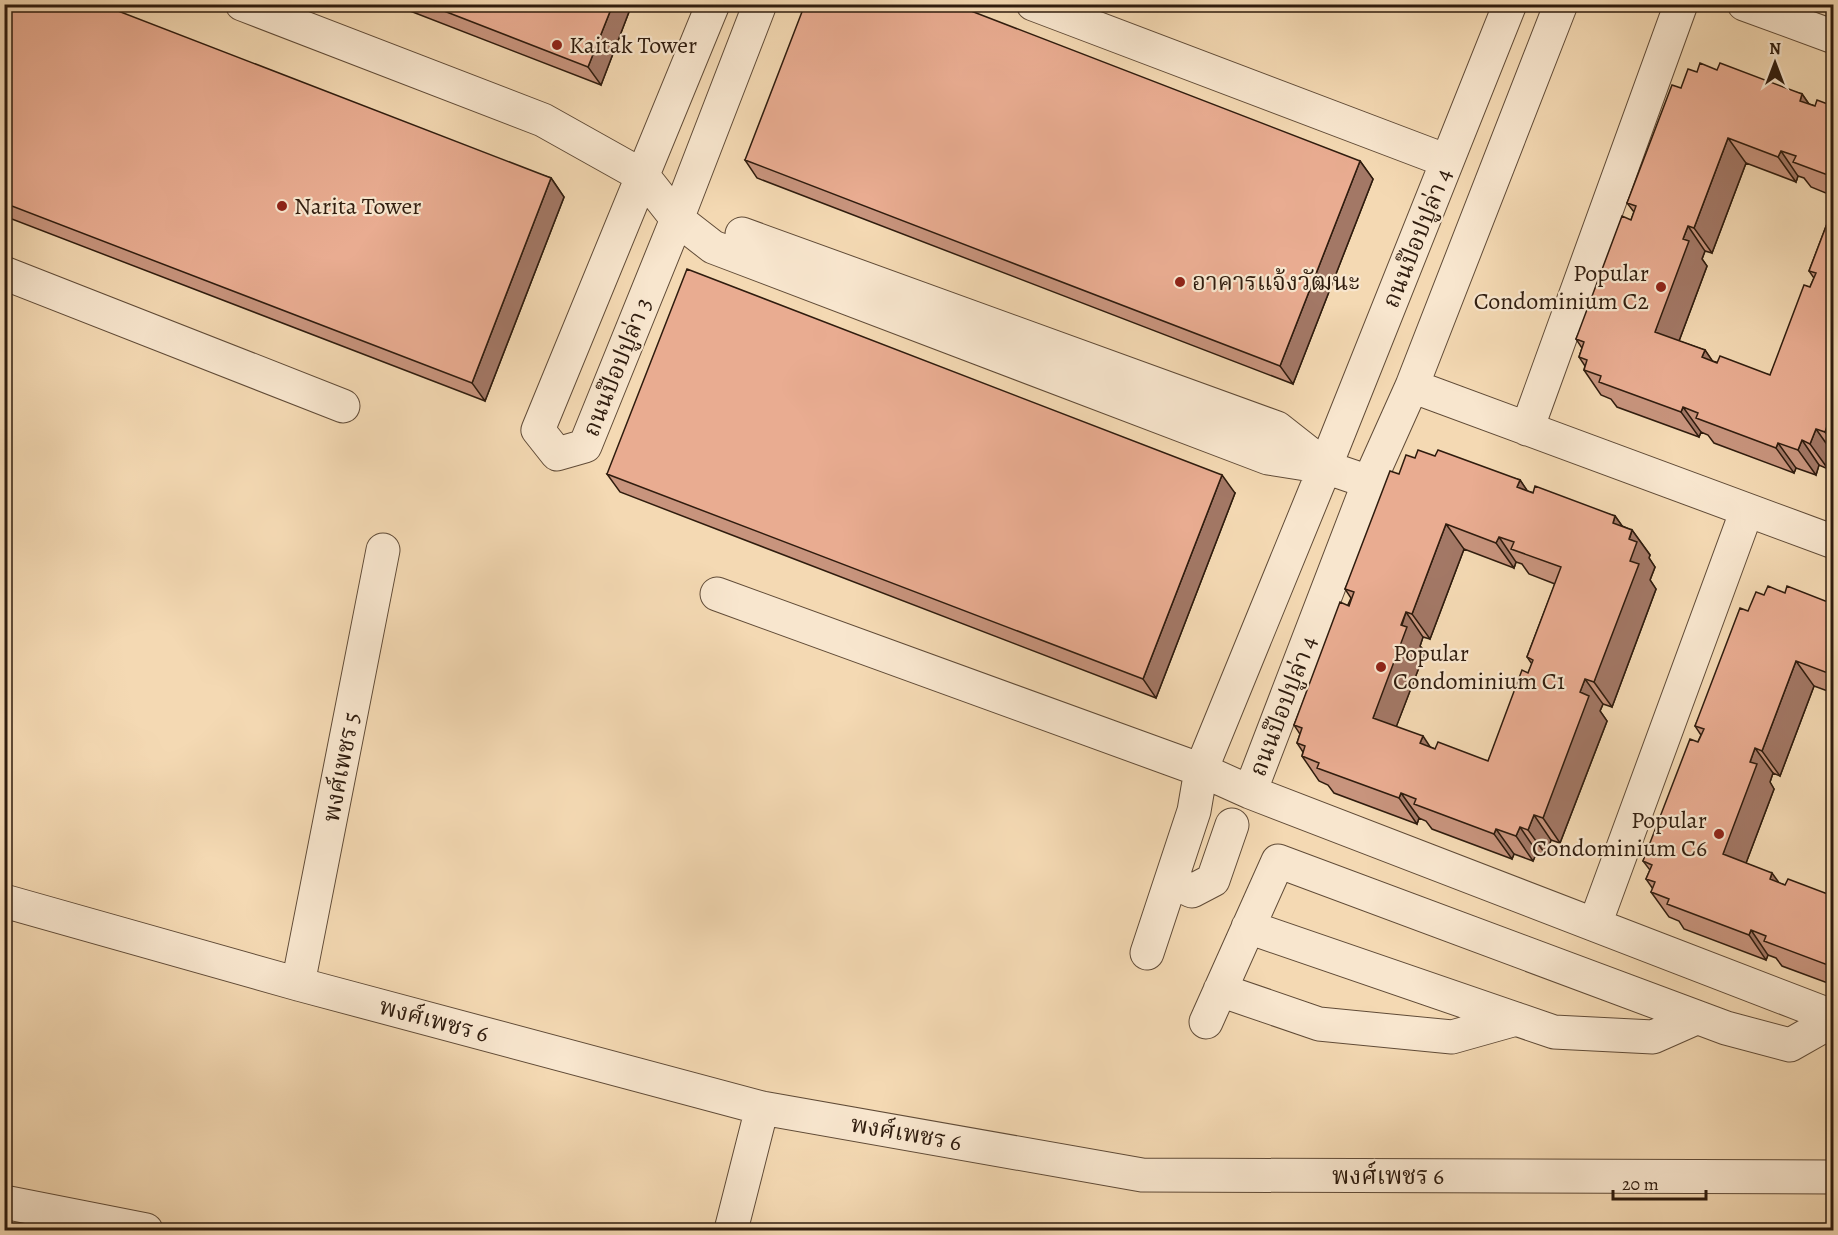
<svg xmlns="http://www.w3.org/2000/svg" width="1838" height="1235" viewBox="0 0 1838 1235" font-family="Alegreya,'Noto Serif Thai',serif">
  <style>
    .lines { fill: none; stroke-linecap: round; stroke-linejoin: round }
    .minor-casing { stroke: #604b37; stroke-width: 35 }
    .minor { stroke: #f8e6ce; stroke-width: 33 }
    .wall { fill: #c8947d; stroke: #2f1c0e; stroke-width: 1.5; fill-rule: evenodd }
    .shaded-wall { fill: #a37866; stroke: #2f1c0e; stroke-width: 1.5 }
    .building { fill: #e9ac91; stroke: #2f1c0e; stroke-width: 1.5; fill-rule: evenodd }
    .poi-dot { fill: #8f2418; stroke: #f8e6ce; stroke-width: 2 }
    .labels { text-anchor: middle; dominant-baseline: central; stroke-width: 4.5; stroke-linejoin: round; paint-order: stroke }
    .poi-label { font-size: 24px; fill: #2f1c0e; stroke: #f8e6ce; text-anchor: start }
    .street-label { font-size: 24px; fill: #2f1c0e; stroke: #f8e6ce }
  </style>
  <rect width="100%" height="100%" fill="#f4d9b3"/>
  <filter id="stains"><feTurbulence type="fractalNoise" baseFrequency=".00333" numOctaves="4"/><feColorMatrix values="0 0 0 0 .2 0 0 0 0 .09 0 0 0 0 .02 0 0 0 .5 -.17"/></filter>
  <radialGradient id="worn" r=".72"><stop offset=".6" stop-color="#630" stop-opacity="0"/><stop offset="1" stop-color="#630" stop-opacity=".3"/></radialGradient>
  <g class="lines">
    <g class="minor-casing">
      <path id="minor" d="M 242,4 L 543,120 L 643,176 L 677,219 L 713,247 L 1268,458 L 1325,467 L 1369,482
        M 713,4 L 538,430 L 557,454 L 585,446 L 677,219 L 760,4
        M 1033,4 L 1447,161
        M 1744,4 L 1834,37
        M 742,234 L 1277,428 L 1324,465
        M 4,273 L 343,406
        M 1412,386 L 1834,542
        M 1527,429 L 1681,4
        M 717,594 L 1201,770 L 1250,792 L 1834,1017
        M 1250,792 L 1369,482 L 1412,386 L 1561,4
        M 1171,881 L 1192,891 L 1213,880 L 1232,825
        M 4,901 L 298,984 L 762,1108 L 1142,1175 L 1834,1177
        M 1595,924 L 1747,510
        M 1248,927 L 1554,1032 L 1653,1037 L 1696,1018
        M 1147,953 L 1194,811 L 1201,770 L 1325,467 L 1510,4
        M 298,984 L 383,550
        M 1220,990 L 1319,1024 L 1452,1037 L 1516,1019
        M 1206,1022 L 1278,861 L 1726,1028 L 1790,1045 L 1834,1020
        M 4,1202 L 146,1230
        M 731,1230 L 762,1108"/>
    </g>
    <use href="#minor" class="minor"/>
  </g>
  <path class="wall" d="M 4,4 L 551,178 L 564,197 L 485,401 L 4,216 Z
    M 392,4 L 632,4 L 601,85 Z
    M 1717,70 L 1802,94 L 1809,104 L 1815,106 L 1833,106 L 1833,196 L 1811,187 L 1804,178 L 1798,176 L 1796,182 L 1746,163 L 1712,253 L 1705,251 L 1702,259 L 1707,266 L 1679,341 L 1705,350 L 1712,361 L 1770,375 L 1814,278 L 1809,271 L 1833,208 L 1833,455 L 1828,469 L 1819,465 L 1816,475 L 1796,468 L 1794,473 L 1714,443 L 1708,435 L 1701,432 L 1699,437 L 1617,407 L 1611,399 L 1601,395 L 1584,370 L 1585,366 L 1579,357 L 1582,348 L 1576,339 L 1631,220 L 1634,212 L 1627,203 L 1681,88 L 1697,72 Z
    M 745,160 L 1360,161 L 1373,179 L 1293,384 L 757,178 Z
    M 1435,456 L 1520,480 L 1527,491 L 1615,516 L 1622,526 L 1632,530 L 1650,555 L 1649,558 L 1655,567 L 1650,580 L 1656,589 L 1612,707 L 1603,704 L 1600,711 L 1607,721 L 1560,843 L 1551,840 L 1546,855 L 1537,852 L 1533,861 L 1514,854 L 1512,859 L 1432,829 L 1426,821 L 1419,818 L 1417,824 L 1334,793 L 1328,785 L 1319,781 L 1302,756 L 1303,752 L 1297,743 L 1300,734 L 1294,725 L 1351,598 L 1345,589 L 1399,474 L 1415,458 ZM 1464,549 L 1514,568 L 1516,562 L 1522,564 L 1529,574 L 1555,584 L 1527,657 L 1532,664 L 1528,673 L 1488,761 L 1435,749 L 1430,747 L 1396,727 L 1425,652 L 1420,646 L 1423,637 L 1430,639 Z
    M 607,474 L 1235,493 L 1156,698 L 620,492 Z
    M 1785,593 L 1833,604 L 1833,693 L 1814,686 L 1780,776 L 1773,773 L 1770,782 L 1774,789 L 1746,863 L 1779,883 L 1785,885 L 1833,896 L 1833,985 L 1782,966 L 1776,958 L 1768,955 L 1766,960 L 1684,929 L 1679,921 L 1669,917 L 1651,892 L 1653,889 L 1646,879 L 1650,870 L 1643,861 L 1701,735 L 1695,726 L 1748,611 L 1764,595 Z"/>
  <path class="shaded-wall" d="M 613,4 L 632,4 L 601,85 L 588,67 Z
    M 1802,94 L 1819,119 L 1800,101 Z
    M 1728,138 L 1746,163 L 1712,253 L 1694,228 Z
    M 1781,151 L 1798,176 L 1796,182 L 1778,157 Z
    M 1360,161 L 1373,179 L 1293,384 L 1280,366 Z
    M 551,178 L 564,197 L 485,401 L 472,383 Z
    M 1688,226 L 1705,251 L 1702,259 L 1707,266 L 1673,357 L 1655,332 L 1683,239 Z
    M 1705,350 L 1722,375 L 1702,357 Z
    M 1683,407 L 1701,432 L 1699,437 L 1681,412 Z
    M 1833,409 L 1833,444 L 1825,432 Z
    M 1816,429 L 1833,453 L 1828,469 L 1810,444 Z
    M 1802,440 L 1819,465 L 1816,475 L 1798,450 Z
    M 1778,443 L 1796,468 L 1794,473 L 1776,448 Z
    M 1222,475 L 1235,493 L 1156,698 L 1143,679 Z
    M 1520,480 L 1537,505 L 1517,487 Z
    M 1615,516 L 1630,537 L 1632,530 L 1650,555 L 1649,558 L 1655,567 L 1650,580 L 1656,589 L 1612,707 L 1594,682 L 1630,561 L 1613,523 Z
    M 1446,524 L 1464,549 L 1430,639 L 1412,614 Z
    M 1499,537 L 1516,562 L 1514,568 L 1496,543 Z
    M 1406,612 L 1423,637 L 1420,646 L 1425,652 L 1390,743 L 1373,718 Z
    M 1796,661 L 1814,686 L 1780,776 L 1762,751 Z
    M 1585,679 L 1603,704 L 1600,711 L 1607,721 L 1560,843 L 1543,818 L 1580,692 Z
    M 1423,736 L 1440,762 L 1420,743 Z
    M 1755,748 L 1773,773 L 1770,782 L 1774,789 L 1740,879 L 1723,854 L 1750,762 Z
    M 1401,793 L 1419,818 L 1417,824 L 1399,798 Z
    M 1534,815 L 1551,840 L 1546,855 L 1528,830 Z
    M 1520,827 L 1537,852 L 1533,861 L 1516,836 Z
    M 1496,829 L 1514,854 L 1512,859 L 1494,834 Z
    M 1772,873 L 1790,898 L 1770,879 Z
    M 1751,930 L 1768,955 L 1766,960 L 1749,935 Z"/>
  <path class="building" d="M 4,4 L 100,4 L 551,178 L 472,383 L 4,203 Z
    M 426,4 L 613,4 L 588,67 Z
    M 805,4 L 953,4 L 1360,161 L 1280,366 L 745,160 Z
    M 1700,63 L 1717,70 L 1720,63 L 1802,94 L 1800,101 L 1815,106 L 1817,100 L 1833,106 L 1833,177 L 1793,162 L 1796,156 L 1781,151 L 1778,157 L 1728,138 L 1694,228 L 1688,226 L 1683,239 L 1689,241 L 1655,332 L 1705,350 L 1702,357 L 1717,363 L 1720,356 L 1770,375 L 1804,285 L 1810,287 L 1816,273 L 1809,271 L 1833,208 L 1833,409 L 1825,432 L 1816,429 L 1810,444 L 1802,440 L 1798,450 L 1778,443 L 1776,448 L 1696,418 L 1698,413 L 1683,407 L 1681,412 L 1599,382 L 1601,376 L 1584,370 L 1587,360 L 1579,357 L 1584,342 L 1576,339 L 1622,216 L 1631,220 L 1636,206 L 1627,203 L 1672,85 L 1681,88 L 1688,69 L 1697,72 Z
    M 687,269 L 1222,475 L 1143,679 L 607,474 Z
    M 1418,450 L 1435,456 L 1438,450 L 1520,480 L 1517,487 L 1533,493 L 1535,486 L 1615,516 L 1613,523 L 1632,530 L 1629,539 L 1637,542 L 1630,561 L 1639,564 L 1594,682 L 1585,679 L 1580,692 L 1589,696 L 1543,818 L 1534,815 L 1528,830 L 1520,827 L 1516,836 L 1496,829 L 1494,834 L 1414,804 L 1416,799 L 1401,793 L 1399,798 L 1317,768 L 1319,763 L 1302,756 L 1305,746 L 1297,743 L 1302,728 L 1294,725 L 1340,602 L 1349,606 L 1354,592 L 1345,589 L 1390,471 L 1399,474 L 1406,455 L 1415,458 ZM 1446,524 L 1496,543 L 1499,537 L 1514,542 L 1511,549 L 1561,567 L 1527,657 L 1533,660 L 1528,673 L 1522,670 L 1488,761 L 1438,742 L 1435,749 L 1420,743 L 1423,736 L 1373,718 L 1407,627 L 1401,625 L 1406,612 L 1412,614 Z
    M 1768,586 L 1785,593 L 1787,586 L 1833,604 L 1833,675 L 1796,661 L 1762,751 L 1755,748 L 1750,762 L 1757,764 L 1723,854 L 1772,873 L 1770,879 L 1785,885 L 1788,879 L 1833,896 L 1833,967 L 1764,941 L 1766,936 L 1751,930 L 1749,935 L 1667,904 L 1669,899 L 1651,892 L 1655,882 L 1646,879 L 1652,865 L 1643,861 L 1690,739 L 1698,742 L 1704,729 L 1695,726 L 1740,608 L 1748,611 L 1756,592 L 1764,595 Z"/>
  <g class="poi-dot">
    <circle cx="557" cy="45" r="6"/>
    <circle cx="282" cy="206" r="6"/>
    <circle cx="1180" cy="282" r="6"/>
    <circle cx="1661" cy="287" r="6"/>
    <circle cx="1381" cy="667" r="6"/>
    <circle cx="1719" cy="834" r="6"/>
  </g>
  <g class="labels">
    <g class="poi-label">
      <text x="569" y="45">Kaitak Tower</text>
      <text x="294" y="206">Narita Tower</text>
      <text x="1649" y="273" text-anchor="end">Popular<tspan x="1649" dy="28">Condominium C2</tspan></text>
      <text x="1192" y="282">อาคารแจ้งวัฒนะ</text>
      <text x="1393" y="653">Popular<tspan x="1393" dy="28">Condominium C1</tspan></text>
      <text x="1707" y="820" text-anchor="end">Popular<tspan x="1707" dy="28">Condominium C6</tspan></text>
    </g>
    <g class="street-label">
      <text transform="translate(1417 238) rotate(-68)">ถนนป๊อปปูล่า 4</text>
      <text transform="translate(617 367) rotate(-68)">ถนนป๊อปปูล่า 3</text>
      <text transform="translate(1283 706) rotate(-69)">ถนนป๊อปปูล่า 4</text>
      <text transform="translate(341 767) rotate(-79)">พงศ์เพชร 5</text>
      <text transform="translate(434 1020) rotate(15)">พงศ์เพชร 6</text>
      <text transform="translate(906 1133) rotate(10)">พงศ์เพชร 6</text>
      <text x="1388" y="1176">พงศ์เพชร 6</text>
    </g>
  </g>
  <rect width="1838" height="1235" fill="none" stroke="#f4d9b3" stroke-width="24"/>
  <rect x="6" y="6" width="1826" height="1223" fill="none" stroke="#2f1c0e" stroke-width="3"/>
  <rect x="12" y="12" width="1814" height="1211" fill="none" stroke="#2f1c0e" stroke-width="1.5"/>
  <g transform="translate(1775 63)" stroke="#f8e6ce" stroke-width="4.5" paint-order="stroke">
  <path d="M0-4.5L10 22L0 15L-10 22Z" fill="#2f1c0e"/>
  <text y="-9" font-size="16" font-weight="bold" text-anchor="middle" fill="#2f1c0e">N</text>
  </g>
  <path d="M1613 1190v9h93v-9" fill="none" stroke="#2f1c0e" stroke-width="3"/>
  <text x="1622" y="1190" font-size="18" fill="#2f1c0e" stroke="#f8e6ce" stroke-width="4.5" paint-order="stroke">20 m</text>
  <rect width="100%" height="100%" filter="url(#stains)"/>
  <rect width="100%" height="100%" fill="url(#worn)"/>
</svg>
